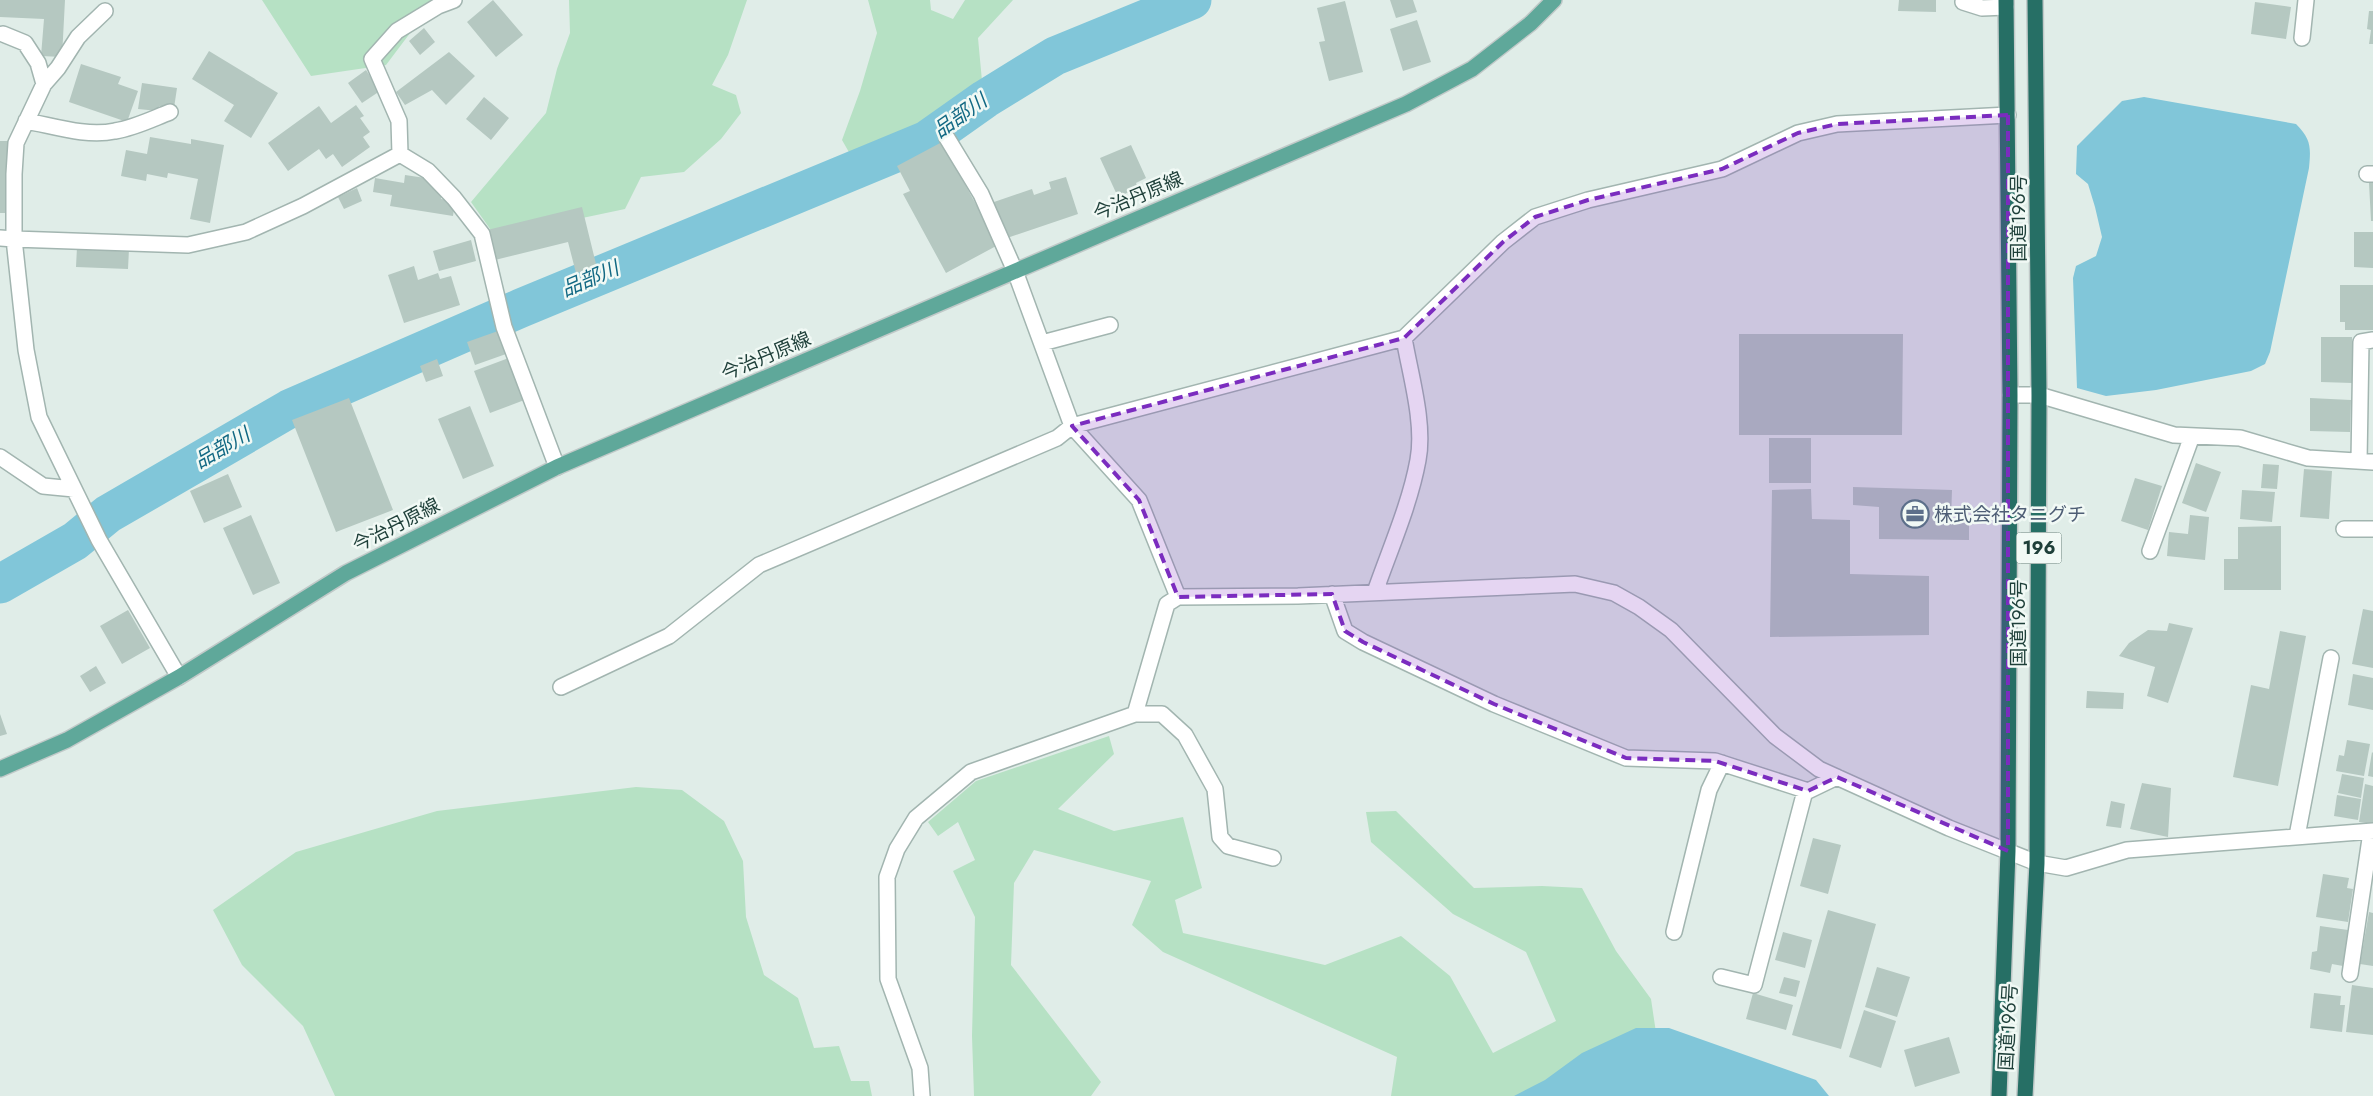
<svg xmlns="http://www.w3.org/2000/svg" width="2373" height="1096" viewBox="0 0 2373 1096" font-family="Jost,'Noto Sans JP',sans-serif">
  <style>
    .green { fill: #b6e1c4 }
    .water { fill: #81c6d9 }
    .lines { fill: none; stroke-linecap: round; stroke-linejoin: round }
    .river { stroke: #81c6d9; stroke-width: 39 }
    .building { fill: #b5c8c1 }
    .minor-casing { stroke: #a2b5b0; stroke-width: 18 }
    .major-casing { stroke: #c0c9c8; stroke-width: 18 }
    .highway-casing { stroke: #c0c9c8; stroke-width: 18 }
    .minor { stroke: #fff; stroke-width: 15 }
    .major { stroke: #5fa89a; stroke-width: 15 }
    .highway { stroke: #266f65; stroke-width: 15 }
    .marked { fill: #7b2cbf; fill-opacity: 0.2; stroke: #7b2cbf; stroke-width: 4; stroke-dasharray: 10 6; stroke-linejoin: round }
    .labels { text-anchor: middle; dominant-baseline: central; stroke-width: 5; stroke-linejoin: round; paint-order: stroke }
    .shield { fill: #f1f9f5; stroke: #5d7771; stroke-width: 1 }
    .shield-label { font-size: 18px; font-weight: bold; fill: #1e3f39 }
    .street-label { font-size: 19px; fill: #1e3f39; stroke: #f1f9f5 }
    .service-label { font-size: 19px; fill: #4e5e75; stroke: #f1f9f5; text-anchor: start }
    .water-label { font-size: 20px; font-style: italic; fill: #116883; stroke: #f1f9f5 }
  </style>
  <rect width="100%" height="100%" fill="#e0ede8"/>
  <path class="green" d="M 262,0 L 435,0 L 386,65 L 311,76 Z
    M 569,0 L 747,0 L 728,55 L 712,85 L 736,95 L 741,113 L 721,139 L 684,172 L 641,177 L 625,209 L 549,225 L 493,233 L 471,202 L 546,113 L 557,69 L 570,33 Z
    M 868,0 L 930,0 L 931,10 L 953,19 L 965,0 L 1013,0 L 978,38 L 982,81 L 923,132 L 854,161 L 842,140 L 860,91 L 877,33 Z
    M 1109,736 L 1114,754 L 1058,809 L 1114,831 L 1183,817 L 1202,888 L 1175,900 L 1183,933 L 1325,965 L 1401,936 L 1450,976 L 1493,1053 L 1556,1021 L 1526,952 L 1453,914 L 1371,842 L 1366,812 L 1396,811 L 1474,888 L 1542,886 L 1582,888 L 1616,951 L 1651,999 L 1662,1073 L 1682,1096 L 1391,1096 L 1397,1057 L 1163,952 L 1132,925 L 1151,881 L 1034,850 L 1014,883 L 1011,965 L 1101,1082 L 1091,1096 L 974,1096 L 972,1036 L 975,917 L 953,871 L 975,860 L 958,822 L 938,836 L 928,822 L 976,781 Z
    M 636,787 L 682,790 L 724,821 L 743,861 L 746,917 L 764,975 L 798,998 L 814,1048 L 839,1046 L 851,1081 L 869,1081 L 872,1096 L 335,1096 L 303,1026 L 242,965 L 213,910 L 296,852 L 437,811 Z"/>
  <path class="water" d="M 2144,97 L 2296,124 C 2311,139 2311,147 2309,168 L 2270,352 L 2265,364 L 2251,371 L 2156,390 L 2106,396 L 2077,388 L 2073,278 L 2076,266 L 2096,256 L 2102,237 L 2095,207 L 2088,184 L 2076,174 L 2077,146 L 2122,101 Z
    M 1636,1028 L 1669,1028 L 1816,1080 L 1829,1096 L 1514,1096 L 1545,1080 L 1582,1053 Z"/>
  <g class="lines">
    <path class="river" d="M 0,584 L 75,541 L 108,514 L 289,409 L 521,308 L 927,140 L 985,99 L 1055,56 L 1192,0"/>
  </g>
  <path class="building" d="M 0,0 L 65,0 L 62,57 L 41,56 L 44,19 L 0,17 Z
    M 493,0 L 523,35 L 496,57 L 467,22 Z
    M 1390,0 L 1413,0 L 1417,12 L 1396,18 Z
    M 1899,0 L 1936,0 L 1936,12 L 1898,11 Z
    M 1345,1 L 1363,72 L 1329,81 L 1319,42 L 1325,41 L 1317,8 Z
    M 2255,2 L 2291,7 L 2286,39 L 2251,34 Z
    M 2369,11 L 2373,11 L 2373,44 L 2369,44 L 2371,30 L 2367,29 Z
    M 1417,20 L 1431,62 L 1403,71 L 1390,29 Z
    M 424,28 L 435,42 L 420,55 L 409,41 Z
    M 209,51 L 278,93 L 251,138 L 224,121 L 234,105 L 192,79 Z
    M 449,52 L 475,76 L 446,105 L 432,90 L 405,105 L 396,92 Z
    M 81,64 L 121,77 L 118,84 L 138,91 L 127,122 L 69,102 Z
    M 366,70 L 380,91 L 362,103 L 348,83 Z
    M 142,83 L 177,88 L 174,108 L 159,106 L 158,111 L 138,109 Z
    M 484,97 L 509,118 L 491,140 L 466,119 Z
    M 356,105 L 364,116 L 360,118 L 370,132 L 363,137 L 370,147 L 342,167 L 333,154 L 326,159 L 319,149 L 288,171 L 268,143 L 319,106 L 331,123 Z
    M 150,137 L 191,144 L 191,139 L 224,145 L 210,223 L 190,219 L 198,179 L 168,173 L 167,178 L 147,174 L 146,181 L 121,176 L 126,150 L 147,154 Z
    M 0,141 L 8,141 L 5,213 L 0,213 Z
    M 942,142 L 998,245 L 946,273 L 903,194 L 910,191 L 897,166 Z
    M 1131,145 L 1146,178 L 1136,183 L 1138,188 L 1118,197 L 1100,158 Z
    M 405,175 L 432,179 L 431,187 L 443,189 L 441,199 L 455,201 L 453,216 L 390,206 L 392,195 L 373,192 L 375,178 L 404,183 Z
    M 1066,177 L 1078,214 L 1007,238 L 994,202 L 1032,189 L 1034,195 L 1051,189 L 1049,182 Z
    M 2369,183 L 2373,183 L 2373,221 L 2371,221 Z
    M 357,188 L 362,201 L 344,209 L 338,197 Z
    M 582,207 L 597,268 L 576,273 L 568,242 L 495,260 L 487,230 Z
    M 2354,232 L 2373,232 L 2373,268 L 2354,267 Z
    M 471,240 L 476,261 L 439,271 L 433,251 Z
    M 77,247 L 129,249 L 128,269 L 76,267 Z
    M 414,266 L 418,280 L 438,273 L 440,279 L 451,276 L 460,305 L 404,323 L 388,275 Z
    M 2340,285 L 2373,285 L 2373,330 L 2345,330 L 2345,322 L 2340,322 Z
    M 498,331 L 506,354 L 475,365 L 467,342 Z
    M 1739,334 L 1903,334 L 1902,435 L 1739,435 Z
    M 2321,337 L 2352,337 L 2352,383 L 2321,382 Z
    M 511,357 L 527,399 L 490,413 L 474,371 Z
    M 437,359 L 443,376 L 426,382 L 420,366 Z
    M 349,398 L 393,510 L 336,532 L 292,420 Z
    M 2310,398 L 2351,400 L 2350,432 L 2310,431 Z
    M 470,406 L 494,466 L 463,479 L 438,419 Z
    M 1769,438 L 1811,438 L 1811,483 L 1769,483 Z
    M 2196,463 L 2221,472 L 2206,512 L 2182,503 Z
    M 2263,464 L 2279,465 L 2277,489 L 2261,488 Z
    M 2304,469 L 2332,471 L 2329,519 L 2300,517 Z
    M 228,474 L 242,507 L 204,523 L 190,491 Z
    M 2135,478 L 2162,486 L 2148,530 L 2121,521 Z
    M 1853,487 L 1952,490 L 1951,521 L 1969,522 L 1969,540 L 1879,539 L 1879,507 L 1853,505 Z
    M 1811,489 L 1812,519 L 1850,520 L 1850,574 L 1929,576 L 1929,635 L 1770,637 L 1772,490 Z
    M 2242,490 L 2275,492 L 2272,522 L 2240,519 Z
    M 251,515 L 280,583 L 253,595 L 223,528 Z
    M 2190,515 L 2209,517 L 2205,560 L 2167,556 L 2169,532 L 2188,534 Z
    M 2281,526 L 2281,590 L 2224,590 L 2224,559 L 2238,559 L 2238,527 Z
    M 2363,609 L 2373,611 L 2373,668 L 2352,664 Z
    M 128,610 L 150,648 L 122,664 L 100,626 Z
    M 2169,623 L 2193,628 L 2168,703 L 2147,696 L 2155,667 L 2119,656 L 2129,643 L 2148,630 L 2167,631 Z
    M 2280,631 L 2306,636 L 2278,786 L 2233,777 L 2251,685 L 2269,689 Z
    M 96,666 L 106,683 L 90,692 L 80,676 Z
    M 2353,674 L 2373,678 L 2373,710 L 2348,705 Z
    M 2087,691 L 2124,693 L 2123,709 L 2086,708 Z
    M 0,714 L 7,734 L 0,736 Z
    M 2347,740 L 2370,744 L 2364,776 L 2336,771 L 2339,755 L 2344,756 Z
    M 2372,752 L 2373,753 L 2373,777 L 2368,776 Z
    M 2342,774 L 2364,778 L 2361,798 L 2338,793 Z
    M 2142,783 L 2171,788 L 2168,837 L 2130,829 Z
    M 2365,784 L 2373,786 L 2373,824 L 2359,822 Z
    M 2337,795 L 2361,799 L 2358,820 L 2334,816 Z
    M 2111,801 L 2125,804 L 2121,828 L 2106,826 Z
    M 1813,838 L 1841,845 L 1828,894 L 1800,886 Z
    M 2323,874 L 2349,878 L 2347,888 L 2353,889 L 2348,922 L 2316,917 Z
    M 1828,910 L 1876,924 L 1841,1049 L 1792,1035 Z
    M 2369,912 L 2373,913 L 2373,966 L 2360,964 Z
    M 2320,926 L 2348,930 L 2343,966 L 2332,964 L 2330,973 L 2310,969 L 2312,952 L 2317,951 Z
    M 1783,932 L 1812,940 L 1805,968 L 1775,960 Z
    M 1877,967 L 1910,977 L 1897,1017 L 1865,1007 Z
    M 1784,977 L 1800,981 L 1796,997 L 1779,993 Z
    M 2352,985 L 2373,988 L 2373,1035 L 2346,1032 Z
    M 1753,993 L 1793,1005 L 1786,1030 L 1746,1019 Z
    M 2314,993 L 2341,996 L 2340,1005 L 2345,1005 L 2342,1032 L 2310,1028 Z
    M 1864,1010 L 1896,1021 L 1881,1068 L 1849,1057 Z
    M 1949,1037 L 1960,1073 L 1915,1087 L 1904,1050 Z"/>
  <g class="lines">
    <g class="minor-casing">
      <path id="minor" d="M 1963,2 L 1982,8 L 2006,7
        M 2302,38 L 2306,0
        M 44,84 L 58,68 L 78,37 L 105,11
        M 26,121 C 54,126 86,137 115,131 C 134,128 152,119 170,112
        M 947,138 L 981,194 L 1015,271 L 1072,426 L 1139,500 L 1178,597
        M 400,154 L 399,121 L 372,59 L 397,31 L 438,6 L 454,0
        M 2367,174 L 2373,174
        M 0,238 L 14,239 L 14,174 L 16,143 L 44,84 L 38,63 L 25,43 L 3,34
        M 1042,343 L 1110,325
        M 2010,395 L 2039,395 L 2174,435 L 2240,438 L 2308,458 L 2373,462
        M 0,457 L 43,486 L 74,489
        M 2359,461 L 2361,342 L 2373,340
        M 2344,529 L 2373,529
        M 2150,551 L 2192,436
        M 1375,592 C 1390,549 1410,504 1418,460 C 1425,423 1410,374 1404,338
        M 1332,594 L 1345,631 L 1363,642 L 1494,704 L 1626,758 L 1715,761 L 1808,791 L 1837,777
        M 179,677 L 99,540 L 39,417 L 26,350 L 14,239 L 188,245 L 246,232 L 303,206 L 400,154 L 428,171 L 454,198 L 482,234 L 504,327 L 557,467
        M 561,687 L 669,636 L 759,565 L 1057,438 L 1072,426 L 1404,338 L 1503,242 L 1535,217 L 1588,200 L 1722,169 L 1798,133 L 1837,124 L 2008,115
        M 1135,714 L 1162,714 L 1185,735 L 1215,789 L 1220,837 L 1228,846 L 1273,858
        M 2297,836 L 2331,658
        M 1674,932 L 1709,790 L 1722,763
        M 2350,974 L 2371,832
        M 1721,977 L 1754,985 L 1805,791
        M 922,1096 L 920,1068 L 888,979 L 887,877 L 897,849 L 916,818 L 971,772 L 1135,714 L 1167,604 L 1178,597 L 1298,596 L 1575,584 L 1614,593 L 1639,607 L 1671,630 L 1775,736 L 1819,769 L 1949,828 L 2037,863 L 2066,868 L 2127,850 L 2373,831"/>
    </g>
    <g class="major-casing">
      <path id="major" d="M 0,769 L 67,740 L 179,677 L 346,573 L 557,467 L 1406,104 L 1472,69 L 1531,23 L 1554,0"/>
    </g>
    <g class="highway-casing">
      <path id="highway" d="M 1999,1096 L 2008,851 L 2010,395 L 2006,0
        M 2025,1096 L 2037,863 L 2039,395 L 2035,0"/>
    </g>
    <use href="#minor" class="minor"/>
    <use href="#major" class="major"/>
    <use href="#highway" class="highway"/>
  </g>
  <path class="marked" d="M 2008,115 L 2008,851 L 1837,777 L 1808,791 L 1715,761 L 1626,758 L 1494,704 L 1363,642 L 1345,631 L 1332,594 L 1178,597 L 1139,500 L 1072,426 L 1404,338 L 1503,242 L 1535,217 L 1588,200 L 1722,169 L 1798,133 L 1837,124 Z"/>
  <defs>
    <g id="office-ring" transform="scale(1.4375)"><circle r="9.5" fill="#f1f9f5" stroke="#5c6f8a" stroke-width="1.5"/><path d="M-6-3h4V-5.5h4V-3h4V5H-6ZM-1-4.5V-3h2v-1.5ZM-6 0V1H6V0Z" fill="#5c6f8a"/></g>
  </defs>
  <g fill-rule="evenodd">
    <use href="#office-ring" x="1915" y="514"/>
  </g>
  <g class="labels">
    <rect class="shield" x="2016.5" y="532.5" width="45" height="31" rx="4"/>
    <g class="shield-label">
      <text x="2039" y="548">196</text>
    </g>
    <g class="street-label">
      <text transform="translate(1138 196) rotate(-23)">今治丹原線</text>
      <text transform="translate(2018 218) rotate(-90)">国道196号</text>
      <text transform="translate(766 356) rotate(-23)">今治丹原線</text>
      <text transform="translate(396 525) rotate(-27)">今治丹原線</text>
      <text transform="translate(2018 623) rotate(-90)">国道196号</text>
      <text transform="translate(2008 1027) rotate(-87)">国道196号</text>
    </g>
    <g class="service-label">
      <text x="1934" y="514">株式会社タニグチ</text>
    </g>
    <g class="water-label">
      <text transform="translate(960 116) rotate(-35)">品部川</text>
      <text transform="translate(590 279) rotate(-23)">品部川</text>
      <text transform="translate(222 448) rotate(-30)">品部川</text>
    </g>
  </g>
</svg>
